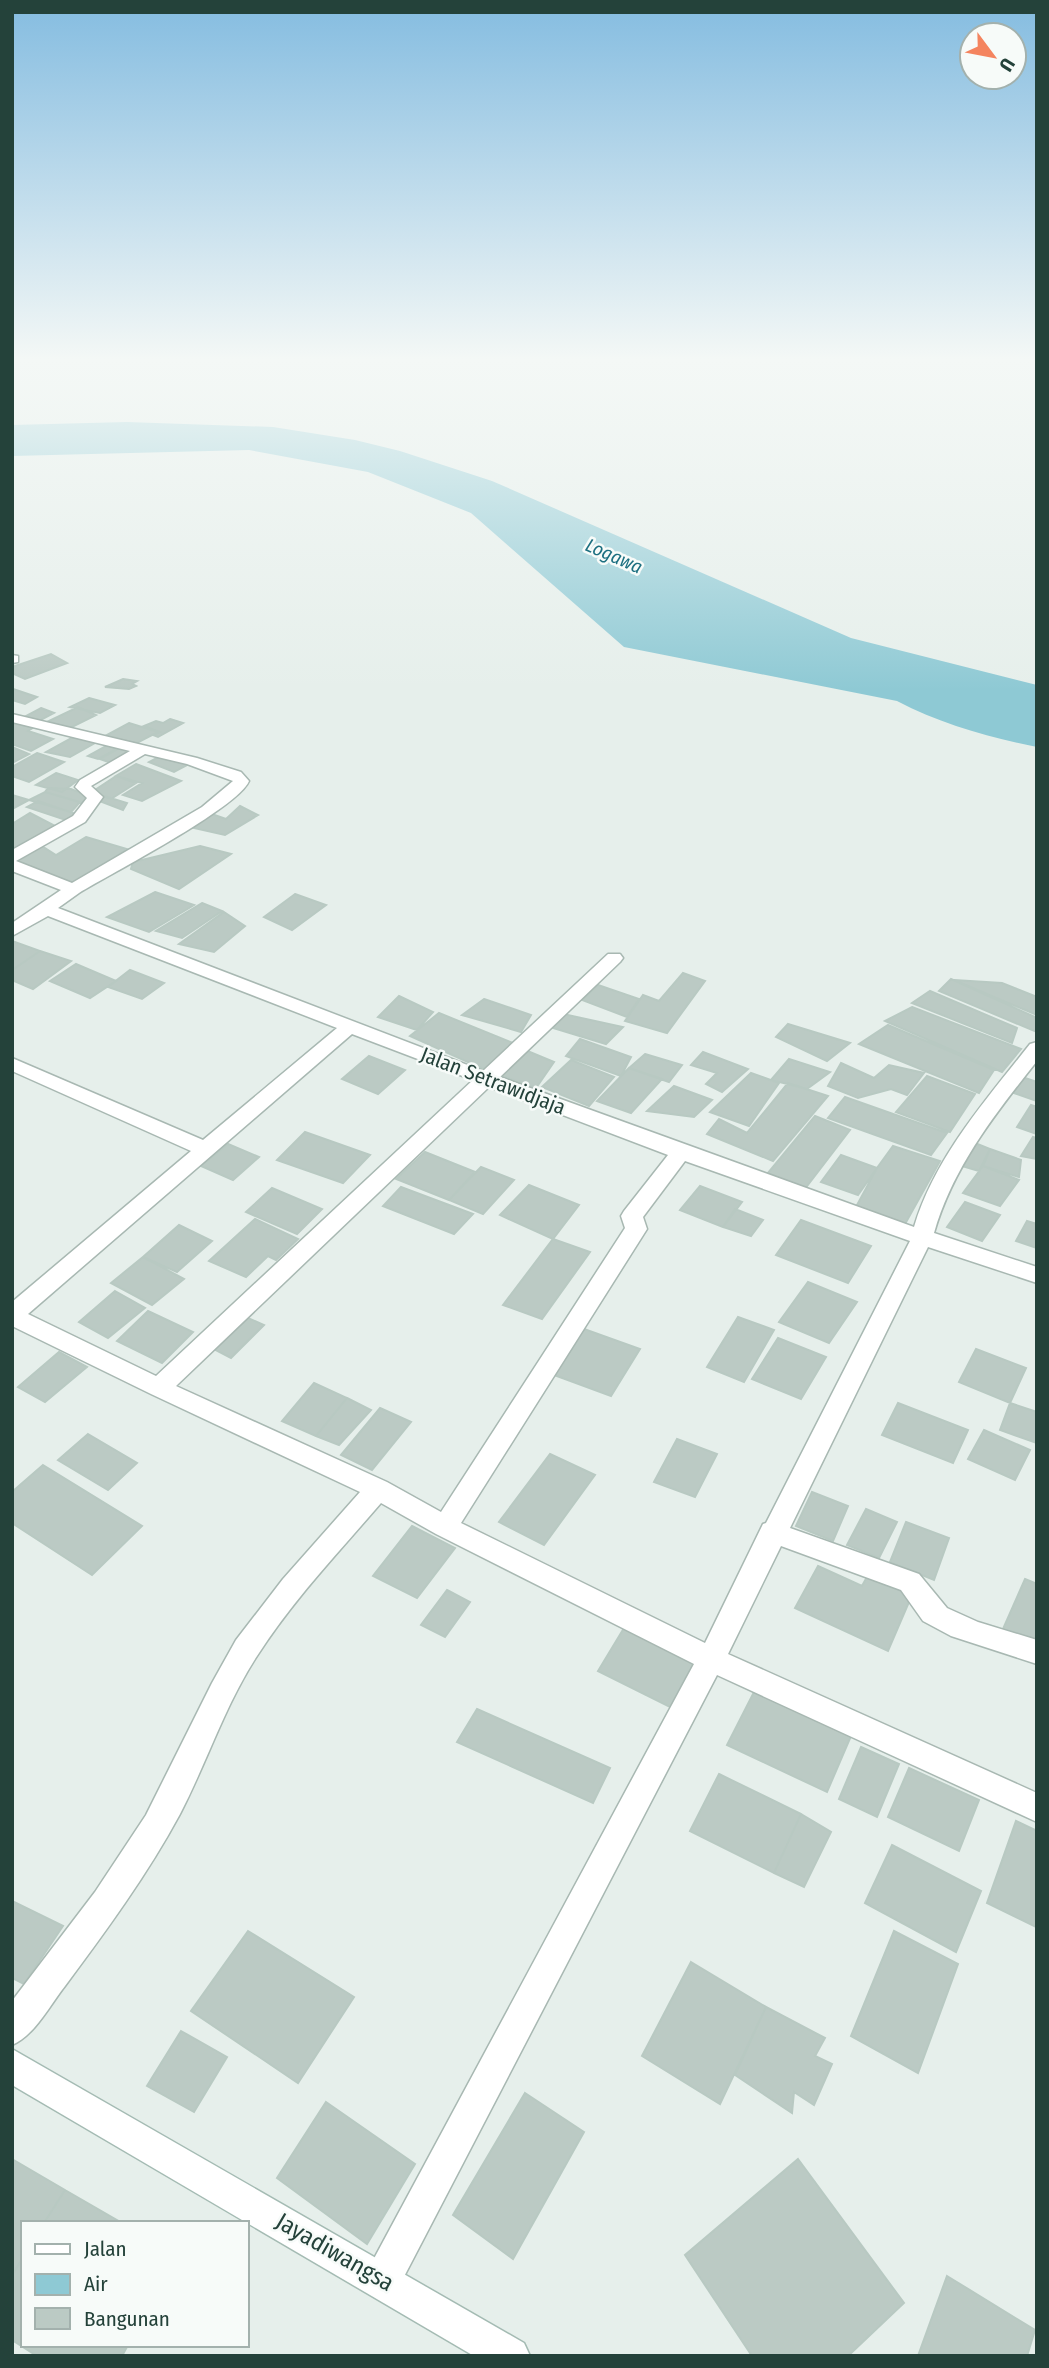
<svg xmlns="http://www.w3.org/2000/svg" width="1049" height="2368" viewBox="0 0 1049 2368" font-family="'Fira Sans Condensed',sans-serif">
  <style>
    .water { fill: #8ec9d4 }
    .building { fill: #bbcac4; stroke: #b8c9c2; stroke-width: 2 }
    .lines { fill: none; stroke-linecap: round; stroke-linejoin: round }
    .street-casing { stroke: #a8b8b2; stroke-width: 3 }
    .secondary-casing { stroke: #a4bbb3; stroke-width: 3 }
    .street { fill: #fff; fill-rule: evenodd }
    .secondary { fill: #fff; fill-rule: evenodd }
    .labels { text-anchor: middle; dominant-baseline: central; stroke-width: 5; stroke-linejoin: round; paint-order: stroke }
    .far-water-label { font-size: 19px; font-style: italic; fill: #1c6f80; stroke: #f7fbf9 }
    .street-label { font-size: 21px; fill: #24423a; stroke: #f7fbf9 }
    .near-street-label { font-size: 24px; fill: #24423a; stroke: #f7fbf9 }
  </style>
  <rect width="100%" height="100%" fill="#e6efeb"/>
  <path class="water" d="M 127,422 L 273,427 L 355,440 L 400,451 L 492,481 L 851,638 L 1037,685 L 1037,747 C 988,737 941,724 897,701 L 624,647 L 471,513 L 368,472 L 249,450 L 12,456 L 12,425 Z"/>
  <path class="building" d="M 51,654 L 67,663 L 25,679 L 12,673 L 12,667 Z
    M 123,679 L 137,681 L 132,684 L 136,686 L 129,689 L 105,687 Z
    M 12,690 L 13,689 L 37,697 L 25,704 L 12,700 Z
    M 89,698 L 115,705 L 100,713 L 70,707 Z
    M 78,707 L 96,715 L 68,729 L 49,721 Z
    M 41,708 L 54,713 L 37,722 L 24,717 Z
    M 170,719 L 183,723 L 158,737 L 153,735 L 160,732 L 144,726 L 156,721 L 163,723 Z
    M 12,720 L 34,727 L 28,731 L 53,739 L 31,751 L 12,744 Z
    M 129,723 L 158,732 L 133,745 L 105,736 Z
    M 75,736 L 95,743 L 70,757 L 46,752 Z
    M 115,741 L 125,744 L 98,759 L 88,756 Z
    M 125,745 L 140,750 L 114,764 L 100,759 Z
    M 12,747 L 29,754 L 12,763 Z
    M 37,753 L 64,762 L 29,782 L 12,776 L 12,767 Z
    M 164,754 L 191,763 L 174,772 L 149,762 Z
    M 136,764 L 181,781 L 142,801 L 123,795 L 142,783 L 116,776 Z
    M 56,773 L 78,780 L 62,792 L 36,785 Z
    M 116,776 L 136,783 L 111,799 L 92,792 Z
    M 48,788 L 71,789 L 91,797 L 82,803 L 45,792 Z
    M 45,792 L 80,802 L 71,812 L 29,800 Z
    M 12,795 L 29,800 L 12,809 Z
    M 104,796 L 127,803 L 123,810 L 97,800 Z
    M 38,801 L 76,814 L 72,822 L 27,807 Z
    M 240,806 L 258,815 L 225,835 L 185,826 L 212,814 L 226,819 Z
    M 30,813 L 59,828 L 12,854 L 12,824 Z
    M 86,837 L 127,849 L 74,884 L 14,861 L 40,845 L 56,855 Z
    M 200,846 L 231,854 L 179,889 L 131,869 L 133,862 Z
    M 155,892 L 194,905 L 149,932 L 107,917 Z
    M 295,894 L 326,905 L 292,930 L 264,917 Z
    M 202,903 L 222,911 L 182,938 L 156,931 Z
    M 224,912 L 245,926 L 214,952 L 179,944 Z
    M 12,941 L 40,951 L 12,970 Z
    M 40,951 L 71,961 L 33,989 L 12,980 L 12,970 Z
    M 76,964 L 116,981 L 90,998 L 50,981 Z
    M 130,970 L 164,983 L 142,999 L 108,987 Z
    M 683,973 L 705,981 L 667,1033 L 625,1021 L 643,995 L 659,1001 Z
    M 951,979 L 1037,1018 L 1037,1032 L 939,991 Z
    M 954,980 L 1002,983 L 1037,997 L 1037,1015 Z
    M 598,985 L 639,999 L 627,1017 L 582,1000 Z
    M 930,991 L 1017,1028 L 1012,1043 L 912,1003 Z
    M 399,996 L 433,1012 L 417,1030 L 378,1017 Z
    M 484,999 L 531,1015 L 521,1032 L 462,1015 Z
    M 912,1007 L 1021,1049 L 1002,1072 L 885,1021 Z
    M 439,1013 L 513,1043 L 490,1072 L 410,1036 Z
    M 563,1014 L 623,1027 L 606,1044 L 550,1027 Z
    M 788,1024 L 850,1043 L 827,1061 L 776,1037 Z
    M 888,1025 L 994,1070 L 979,1093 L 859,1044 Z
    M 580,1039 L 631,1057 L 621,1076 L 566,1056 Z
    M 525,1050 L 554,1062 L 536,1088 L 497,1074 Z
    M 703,1052 L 748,1069 L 722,1092 L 706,1084 L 717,1073 L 691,1065 Z
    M 645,1054 L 682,1065 L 669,1082 L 629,1068 Z
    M 369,1056 L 405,1070 L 378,1094 L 342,1079 Z
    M 789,1059 L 830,1072 L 807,1089 L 771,1080 Z
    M 571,1060 L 614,1077 L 589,1106 L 542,1087 Z
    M 841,1063 L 874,1078 L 889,1065 L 924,1073 L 907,1095 L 891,1089 L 858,1098 L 828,1086 Z
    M 629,1068 L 662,1079 L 631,1113 L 597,1101 Z
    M 751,1073 L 779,1083 L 749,1126 L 710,1112 Z
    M 927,1076 L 975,1094 L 950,1132 L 896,1112 Z
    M 1022,1077 L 1037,1082 L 1037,1101 L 1011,1092 Z
    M 788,1083 L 828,1096 L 773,1161 L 707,1134 L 719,1119 L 747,1133 Z
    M 674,1086 L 712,1100 L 694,1117 L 647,1111 Z
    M 845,1097 L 947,1133 L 931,1155 L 828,1118 Z
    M 1031,1105 L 1037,1107 L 1037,1134 L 1017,1127 Z
    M 815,1116 L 850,1130 L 804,1190 L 768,1173 Z
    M 305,1132 L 370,1155 L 343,1183 L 277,1160 Z
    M 1033,1137 L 1037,1138 L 1037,1159 L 1021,1156 Z
    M 970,1141 L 990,1149 L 979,1171 L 955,1164 Z
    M 228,1144 L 259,1157 L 233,1180 L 201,1166 Z
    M 893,1146 L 940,1161 L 905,1224 L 856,1207 L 877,1168 Z
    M 990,1149 L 1021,1160 L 1019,1177 L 983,1166 Z
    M 425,1152 L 475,1172 L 449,1200 L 396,1179 Z
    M 841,1155 L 877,1168 L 858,1195 L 821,1182 Z
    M 983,1166 L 1019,1180 L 1000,1206 L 963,1193 Z
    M 481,1167 L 514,1180 L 483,1214 L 449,1200 Z
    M 529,1185 L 579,1205 L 553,1239 L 500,1215 Z
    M 700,1186 L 742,1202 L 723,1227 L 680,1210 Z
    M 401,1187 L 473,1214 L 454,1234 L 383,1206 Z
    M 272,1188 L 322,1209 L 297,1234 L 246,1212 Z
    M 965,1202 L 1000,1215 L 982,1241 L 947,1227 Z
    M 735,1209 L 763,1220 L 751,1236 L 723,1227 Z
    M 255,1219 L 298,1239 L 276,1260 L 268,1256 L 246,1277 L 209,1261 Z
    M 801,1220 L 871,1246 L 848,1283 L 776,1255 Z
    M 1027,1221 L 1037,1224 L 1037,1248 L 1016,1241 Z
    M 179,1225 L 212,1241 L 177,1272 L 143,1257 Z
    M 553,1239 L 590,1252 L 542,1319 L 503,1305 Z
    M 143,1257 L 184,1279 L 152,1305 L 111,1283 Z
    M 808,1282 L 857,1302 L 829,1343 L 779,1322 Z
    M 115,1291 L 145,1308 L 108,1338 L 79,1322 Z
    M 148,1311 L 193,1332 L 162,1363 L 117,1341 Z
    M 241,1315 L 264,1325 L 231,1358 L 208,1346 Z
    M 738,1317 L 774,1330 L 744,1382 L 707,1367 Z
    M 584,1329 L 640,1349 L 611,1396 L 554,1375 Z
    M 778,1338 L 826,1357 L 801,1399 L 752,1379 Z
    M 976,1349 L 1026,1368 L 1010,1403 L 959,1382 Z
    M 59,1352 L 87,1367 L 45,1402 L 18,1387 Z
    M 314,1383 L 347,1398 L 316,1436 L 282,1421 Z
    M 347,1398 L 371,1410 L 339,1445 L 316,1436 Z
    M 898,1403 L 968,1430 L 953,1463 L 882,1435 Z
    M 1010,1403 L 1037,1412 L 1037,1443 L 1000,1430 Z
    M 380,1408 L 411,1422 L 372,1470 L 341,1455 Z
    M 984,1430 L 1030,1450 L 1015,1480 L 968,1459 Z
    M 88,1434 L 137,1463 L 108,1490 L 58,1460 Z
    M 677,1439 L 717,1454 L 695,1497 L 654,1482 Z
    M 550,1454 L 595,1475 L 544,1545 L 499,1522 Z
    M 43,1465 L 142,1526 L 92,1575 L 12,1523 L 12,1492 Z
    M 812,1492 L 848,1506 L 833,1541 L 796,1526 Z
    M 866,1509 L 897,1522 L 879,1558 L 847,1545 Z
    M 906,1522 L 949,1538 L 934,1580 L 890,1562 Z
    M 412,1526 L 455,1548 L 417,1598 L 373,1576 Z
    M 818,1566 L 862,1586 L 868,1575 L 912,1595 L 888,1651 L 795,1608 Z
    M 1025,1579 L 1037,1584 L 1037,1645 L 1003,1629 Z
    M 447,1590 L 470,1602 L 445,1637 L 421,1625 Z
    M 624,1628 L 699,1664 L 674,1709 L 598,1671 Z
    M 754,1692 L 851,1736 L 827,1792 L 727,1745 Z
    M 477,1709 L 610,1768 L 593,1803 L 457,1742 Z
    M 861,1747 L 899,1764 L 877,1817 L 839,1799 Z
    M 909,1768 L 979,1800 L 959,1851 L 888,1817 Z
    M 719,1774 L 801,1814 L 774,1873 L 690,1831 Z
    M 801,1814 L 831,1832 L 804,1887 L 774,1873 Z
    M 1016,1821 L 1037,1831 L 1036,1927 L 987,1903 Z
    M 892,1845 L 981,1891 L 956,1952 L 865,1903 Z
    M 12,1901 L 63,1926 L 24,1984 L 12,1978 Z
    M 248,1931 L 354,1997 L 298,2083 L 191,2011 Z
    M 894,1931 L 958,1964 L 918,2073 L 851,2036 Z
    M 691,1962 L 766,2007 L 720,2104 L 642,2056 Z
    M 766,2007 L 825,2038 L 815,2056 L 832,2064 L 814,2105 L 794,2092 L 792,2113 L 735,2075 Z
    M 181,2031 L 227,2057 L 194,2112 L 147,2086 Z
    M 525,2093 L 584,2132 L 513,2259 L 453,2215 Z
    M 326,2102 L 415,2164 L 367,2244 L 277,2178 Z
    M 12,2159 L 65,2190 L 44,2223 L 23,2223 L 23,2258 L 12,2275 Z
    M 798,2159 L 904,2303 L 848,2356 L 752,2356 L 685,2255 Z
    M 65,2190 L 122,2223 L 44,2223 Z
    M 23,2258 L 23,2345 L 128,2345 L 122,2356 L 37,2356 L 12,2340 L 12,2275 Z
    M 947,2276 L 1035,2330 L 1027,2356 L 918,2356 Z"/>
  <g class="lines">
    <g class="street-casing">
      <path id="street" d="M 12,655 L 18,656 L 18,662 L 12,663 Z
        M 12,714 L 197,758 L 241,772 L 249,781 C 238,808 110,874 79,893 L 58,908 L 483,1071 L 608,954 L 620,954 L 623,958 L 620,962 L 500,1077 L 914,1227 C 935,1157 986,1100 1030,1044 L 1037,1042 L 1037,1061 C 995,1114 953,1167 934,1233 L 1037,1267 L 1037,1283 L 928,1247 L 790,1528 L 919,1574 L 947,1608 L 978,1622 L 1037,1640 L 1037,1664 L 951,1636 L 923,1621 L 901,1590 L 781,1546 L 728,1654 L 1037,1793 L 1037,1822 L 717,1675 L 396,2292 L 383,2297 L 370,2292 L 365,2279 L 370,2266 L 694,1664 L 436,1534 L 381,1503 C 338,1553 293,1600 257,1656 C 225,1705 207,1762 180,1814 C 147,1875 106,1931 65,1986 C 50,2005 35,2035 12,2045 L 12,2001 L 95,1892 L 146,1815 L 212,1683 L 236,1640 L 283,1579 L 360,1492 L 151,1394 L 12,1326 L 12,1302 L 191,1151 L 12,1071 L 12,1058 L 203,1140 L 337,1028 L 48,916 L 12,936 L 12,923 L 61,890 L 12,871 L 12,850 L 73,816 L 87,798 L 75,787 L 80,780 L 130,751 L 12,722 ZM 145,754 L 187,764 L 233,781 L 202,807 L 72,883 L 16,861 L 85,822 L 103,797 L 91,786 ZM 352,1034 L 473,1080 L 156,1376 L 28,1314 ZM 489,1087 L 668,1155 L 624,1211 L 621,1216 L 625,1228 L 441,1512 L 387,1482 L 176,1386 ZM 685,1161 L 910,1241 L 766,1523 L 763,1524 L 705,1643 L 461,1523 L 647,1229 L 643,1217 Z"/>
    </g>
    <g class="secondary-casing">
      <path id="secondary" d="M 12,2049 L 524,2343 L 530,2356 L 474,2356 L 12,2085 Z"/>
    </g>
    <use href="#street" class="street"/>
    <use href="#secondary" class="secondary"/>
  </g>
  <linearGradient id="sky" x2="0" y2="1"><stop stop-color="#84bce0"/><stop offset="0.52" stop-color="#f4f8f6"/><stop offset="1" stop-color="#f4f8f6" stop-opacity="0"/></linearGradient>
  <rect width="1049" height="691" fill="url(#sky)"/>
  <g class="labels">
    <g class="far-water-label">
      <text transform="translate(614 556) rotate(24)">Logawa</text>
    </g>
    <g class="street-label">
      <text transform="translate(493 1081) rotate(21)">Jalan Setrawidjaja</text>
    </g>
    <g class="near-street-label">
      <text transform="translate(335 2252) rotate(30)">Jayadiwangsa</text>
    </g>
  </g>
  <rect width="1049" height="2368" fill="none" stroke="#24423a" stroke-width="28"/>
  <rect x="21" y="2221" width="228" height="126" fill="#f7fbf9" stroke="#a3b1ad" stroke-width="2"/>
  <rect x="35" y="2244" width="35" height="10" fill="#ffffff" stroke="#a3b1ad" stroke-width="2"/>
  <text x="84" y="2256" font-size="21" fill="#24423a">Jalan</text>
  <rect x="35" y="2274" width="35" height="21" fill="#8ec9d4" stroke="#a3b1ad" stroke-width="2"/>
  <text x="84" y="2291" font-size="21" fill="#24423a">Air</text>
  <rect x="35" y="2308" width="35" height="21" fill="#bbcac4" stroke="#a3b1ad" stroke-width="2"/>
  <text x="84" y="2326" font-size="21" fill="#24423a">Bangunan</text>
  <g transform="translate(993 56) rotate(122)"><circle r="33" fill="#f7fbf9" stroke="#a3b1ad" stroke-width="2"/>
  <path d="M0-5L12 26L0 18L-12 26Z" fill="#f4845f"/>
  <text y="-10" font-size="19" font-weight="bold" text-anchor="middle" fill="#24423a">U</text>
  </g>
</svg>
